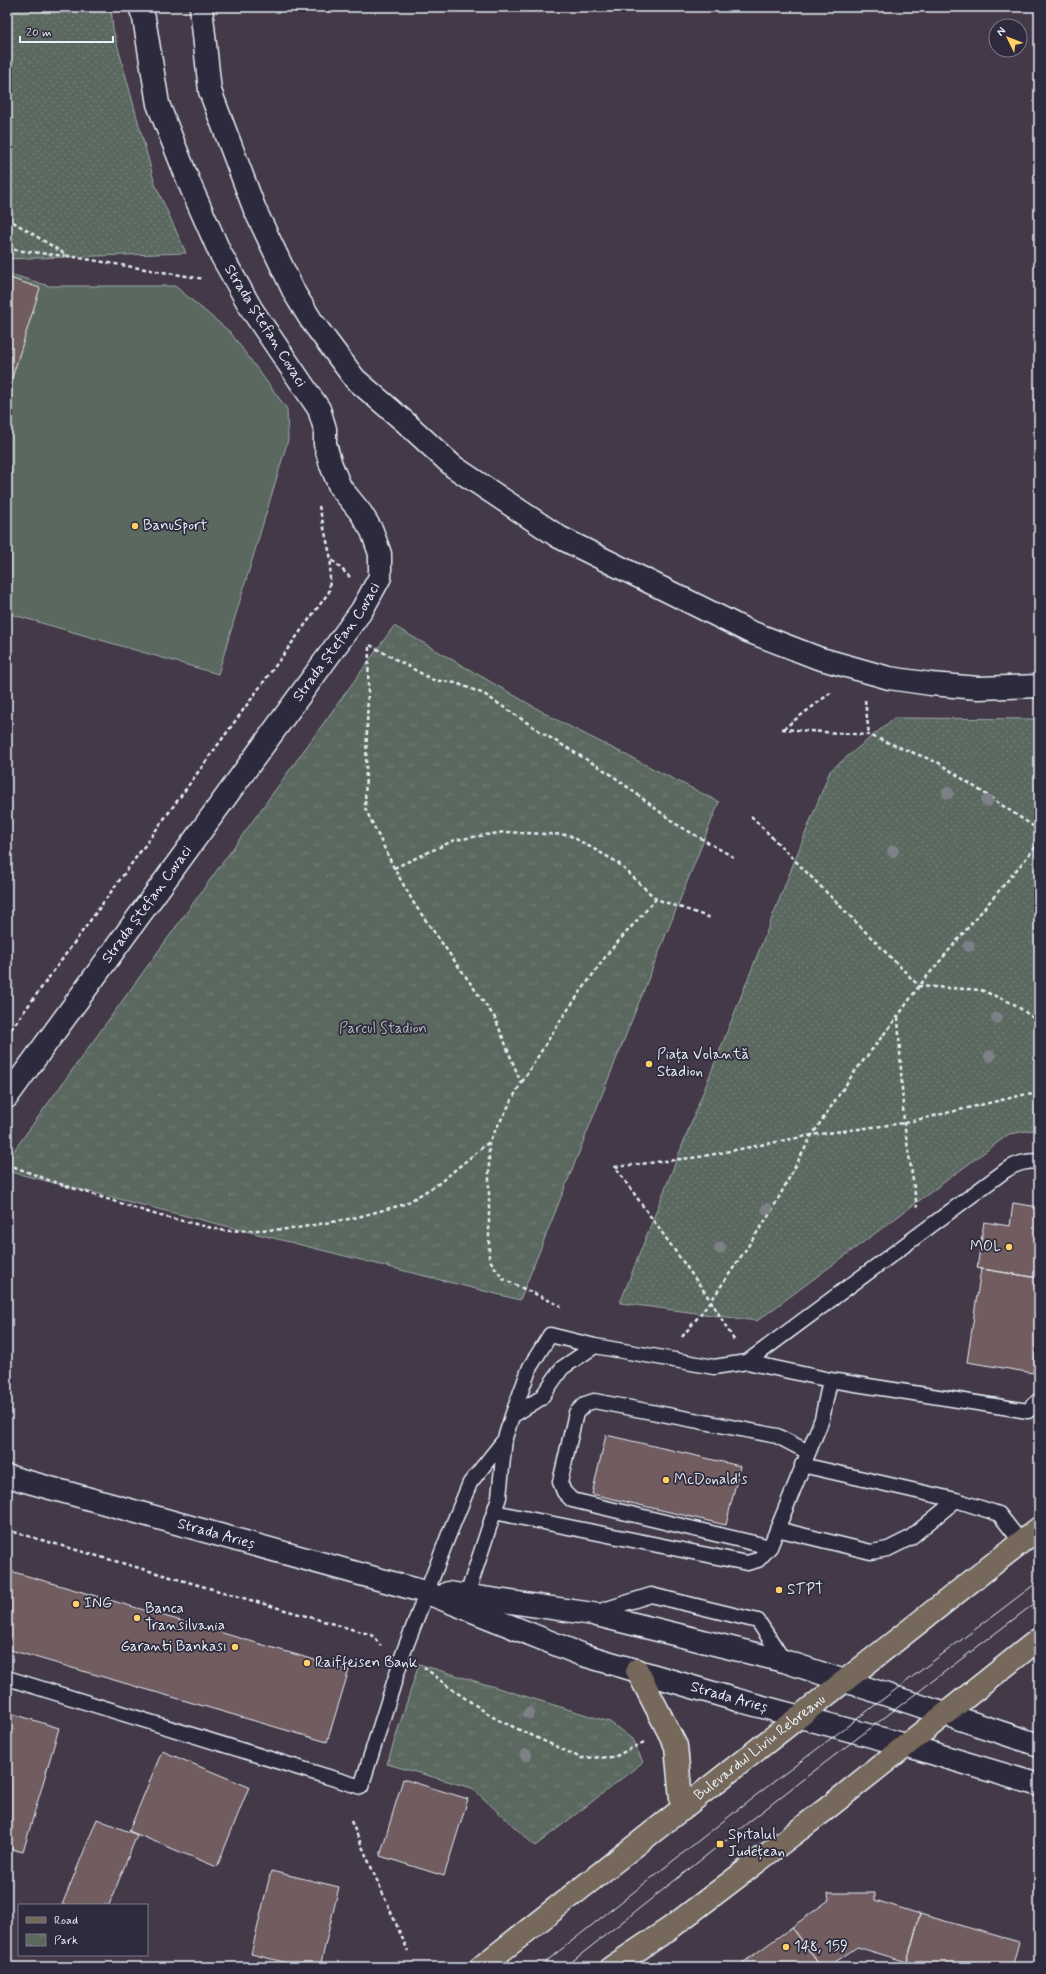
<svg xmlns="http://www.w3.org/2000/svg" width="1046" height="1974" viewBox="0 0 1046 1974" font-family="Mynerve,sans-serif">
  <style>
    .grass { fill: url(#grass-dots); stroke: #a1acab }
    .park { fill: url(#park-tufts); stroke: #a1acab }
    .pitch { fill: #5a685e; stroke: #a1acab }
    .building { fill: #715b60; stroke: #e8f1f8 }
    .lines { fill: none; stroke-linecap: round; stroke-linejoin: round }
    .lane-casing { stroke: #e8f1f8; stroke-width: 17 }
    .street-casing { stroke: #e8f1f8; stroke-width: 25 }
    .secondary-casing { stroke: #e8f1f8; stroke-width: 25 }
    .primary-casing { stroke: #e8f1f8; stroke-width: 25 }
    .path { stroke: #e8f1f8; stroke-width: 2.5; stroke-dasharray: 4 3; stroke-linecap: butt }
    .lane { stroke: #2f2a3d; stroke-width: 14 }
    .street { stroke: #2f2a3d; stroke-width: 22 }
    .secondary { stroke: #2f2a3d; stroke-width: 22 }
    .primary { stroke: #76695c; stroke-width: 22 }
    .tram { stroke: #e8f1f8; stroke-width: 1 }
    .tree { fill: #7e8087 }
    .poi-dot { fill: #ffd166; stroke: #2f2a3d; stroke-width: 1.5 }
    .labels { text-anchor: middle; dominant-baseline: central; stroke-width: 3.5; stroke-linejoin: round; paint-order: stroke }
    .street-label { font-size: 15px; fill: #e8f1f8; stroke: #2f2a3d }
    .poi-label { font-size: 15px; fill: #e8f1f8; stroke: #2f2a3d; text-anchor: start }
    .park-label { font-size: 15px; fill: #afbaba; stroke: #2f2a3d }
  </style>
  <defs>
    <pattern id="grass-dots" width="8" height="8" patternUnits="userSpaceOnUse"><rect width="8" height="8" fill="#5a685e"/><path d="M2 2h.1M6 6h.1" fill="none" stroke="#727e76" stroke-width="1.8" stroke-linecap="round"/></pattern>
    <pattern id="park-tufts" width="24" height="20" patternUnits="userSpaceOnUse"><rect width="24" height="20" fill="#5a685e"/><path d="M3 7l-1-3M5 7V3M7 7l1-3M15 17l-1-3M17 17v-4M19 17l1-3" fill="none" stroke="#727e76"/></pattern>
  </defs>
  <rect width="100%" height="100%" fill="#433948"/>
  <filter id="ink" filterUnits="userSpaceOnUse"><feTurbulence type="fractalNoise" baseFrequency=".025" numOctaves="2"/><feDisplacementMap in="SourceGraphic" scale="8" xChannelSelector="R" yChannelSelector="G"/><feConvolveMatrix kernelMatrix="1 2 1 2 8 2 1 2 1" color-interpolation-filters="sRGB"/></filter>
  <g filter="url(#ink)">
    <path class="grass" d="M 7,7 L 111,7 L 113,29 L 155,184 L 186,253 L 7,259 Z
      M 894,718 L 1039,719 L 1039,1129 L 1009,1134 L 757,1321 L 620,1303 L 830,771 Z"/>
    <path class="park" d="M 394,626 L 555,719 L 719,802 L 520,1300 L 7,1171 L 7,1160 Z
      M 419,1664 L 610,1722 L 632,1739 L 643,1762 L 535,1846 L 472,1788 L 387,1764 Z"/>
    <path class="pitch" d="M 7,273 L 49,286 L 175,286 L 230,332 L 287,409 L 288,440 L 218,674 L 7,613 Z"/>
    <path class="building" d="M 7,277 L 40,288 L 7,394 Z
      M 1013,1203 L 1039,1207 L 1039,1278 L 977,1268 L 984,1222 L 1010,1226 Z
      M 981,1269 L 1039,1278 L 1039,1330 L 1033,1373 L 967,1362 Z
      M 606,1435 L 740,1466 L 726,1525 L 592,1494 Z
      M 7,1570 L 349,1670 L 327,1742 L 7,1649 Z
      M 7,1712 L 59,1728 L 23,1852 L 7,1848 Z
      M 162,1751 L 249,1787 L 217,1867 L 129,1831 Z
      M 403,1779 L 468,1799 L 444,1876 L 380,1856 Z
      M 97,1819 L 137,1835 L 109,1905 L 62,1905 Z
      M 271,1871 L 339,1887 L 320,1967 L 304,1967 L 251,1954 Z
      M 828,1893 L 875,1893 L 875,1900 L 920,1914 L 907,1962 L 857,1947 L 828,1967 L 821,1967 L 792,1927 L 829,1900 Z
      M 920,1914 L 1019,1942 L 1012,1967 L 926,1967 L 907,1962 Z
      M 792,1927 L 821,1967 L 737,1967 Z"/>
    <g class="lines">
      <g class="lane-casing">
        <path id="lane" d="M 747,1362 L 1006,1170 C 1017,1163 1026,1161 1039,1161
          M 512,1416 L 541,1398 L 562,1368 L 595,1346
          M 802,1465 L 956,1500 L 999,1514 L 1021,1542
          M 494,1512 L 747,1563 L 758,1560 L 770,1547 L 822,1419 L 830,1380
          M 777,1529 L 871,1552 L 888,1549 L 910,1538 L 956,1500
          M 770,1547 L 572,1500 L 564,1492 L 560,1482 L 576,1413 L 585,1404 L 594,1401 L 777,1436 L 808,1452
          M 467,1595 L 499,1497 L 505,1438 L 512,1416 L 530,1367 L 550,1335 L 595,1346 L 714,1367 L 747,1362 L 830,1380 L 1028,1411 L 1039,1400
          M 594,1613 L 651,1595 L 758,1621 L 784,1661
          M 7,1678 L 361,1787 L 404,1651 L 449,1534 L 470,1483 L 505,1439"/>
      </g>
      <g class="street-casing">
        <g id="street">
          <path d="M 201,7 L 210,91 L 255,210 L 295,294 L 311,320 L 355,379 L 405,422 L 454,467 L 559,537 L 748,631 L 818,658 L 889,678 L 931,684 L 978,688 L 1039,686"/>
          <path id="s1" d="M 7,1097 L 362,610 L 380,577 L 380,554 L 372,531 L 361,513 L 340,487 L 331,465 L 325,444 L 325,429 L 319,409 L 252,310 L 220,253 L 190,185 L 158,104 L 144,18 L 140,7"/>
          <path d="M 945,1714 L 1039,1745"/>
          <path d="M 905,1745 L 1039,1785"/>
        </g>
      </g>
      <g class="secondary-casing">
        <g id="secondary">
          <path id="s2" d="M 7,1476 L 425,1592 L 580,1654 L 737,1700 L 905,1745"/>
          <path d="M 448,1593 L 593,1614 L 784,1661 L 945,1714"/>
        </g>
      </g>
      <g class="primary-casing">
        <g id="primary">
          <path d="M 637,1670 L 676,1746 L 682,1810"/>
          <path id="s3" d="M 481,1967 L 1039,1528"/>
          <path d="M 612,1967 L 669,1929 L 825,1810 L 1039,1639"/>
        </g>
      </g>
      <path class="path" d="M 7,218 L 68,256 L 204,279
        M 7,249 L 65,256
        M 319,506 L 331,559 L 350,577
        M 370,645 L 433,680 L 456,683 L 484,694 L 544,734 L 609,773 L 676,824 L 735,858
        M 369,647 L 365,808 L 394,868 L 415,905 L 495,1018 L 521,1083 L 489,1142 L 489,1259 L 503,1279 L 561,1306
        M 865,700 L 869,735
        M 782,729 L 869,735 L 939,763 L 1039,830
        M 783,729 L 833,691
        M 751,816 L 919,986 L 981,990 L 1014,1004 L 1039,1022
        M 394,868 L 455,840 L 504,832 L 569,835 L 617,862 L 656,899
        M 898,1017 L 904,1123 L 917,1207
        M 7,1035 L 329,592 L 331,559
        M 522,1082 L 562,1018 L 608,953 L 656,899 L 711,918
        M 7,1164 L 51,1181 L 157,1215 L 225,1231 L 291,1229 L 354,1218 L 405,1204 L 438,1184 L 489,1142
        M 682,1337 L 711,1301 L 771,1212 L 812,1135 L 853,1074 L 898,1016 L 919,986 L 1039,843
        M 734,1340 L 711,1301 L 615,1167 L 699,1157 L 812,1135 L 904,1123 L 1027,1094 L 1039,1096
        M 7,1530 L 372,1635 L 381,1646
        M 424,1667 L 450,1688 L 496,1719 L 581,1758 L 614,1757 L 644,1742
        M 351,1821 L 408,1951"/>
      <use href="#lane" class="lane"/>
      <use href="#street" class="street"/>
      <use href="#secondary" class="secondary"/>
      <use href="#primary" class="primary"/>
      <path class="tram" d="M 539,1967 L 755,1796 L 1039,1581
        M 565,1967 L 797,1784 L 1039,1600"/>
    </g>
    <g class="tree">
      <circle cx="948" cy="793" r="6"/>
      <circle cx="987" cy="801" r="6"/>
      <circle cx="893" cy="851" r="6"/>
      <circle cx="969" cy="946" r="6"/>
      <circle cx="997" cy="1018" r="6"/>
      <circle cx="990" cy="1056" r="6"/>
      <circle cx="767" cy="1209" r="6"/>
      <circle cx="720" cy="1248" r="6"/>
      <circle cx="529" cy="1713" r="6"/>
      <circle cx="526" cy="1755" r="6"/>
    </g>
  </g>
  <g class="poi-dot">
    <circle cx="135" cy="526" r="4"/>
    <circle cx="649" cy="1064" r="4"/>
    <circle cx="1009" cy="1247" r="4"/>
    <circle cx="666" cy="1480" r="4"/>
    <circle cx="779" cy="1590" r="4"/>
    <circle cx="76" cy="1604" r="4"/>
    <circle cx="137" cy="1618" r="4"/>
    <circle cx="235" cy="1647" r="4"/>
    <circle cx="307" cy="1663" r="4"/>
    <rect x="716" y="1840" width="8" height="8" rx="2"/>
    <circle cx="786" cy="1947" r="4"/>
  </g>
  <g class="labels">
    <g class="street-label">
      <text transform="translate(265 326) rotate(58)">Strada Ștefan Covaci</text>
      <text stroke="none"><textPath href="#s1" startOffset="562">Strada Ștefan Covaci</textPath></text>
      <text stroke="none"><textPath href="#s1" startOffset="238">Strada Ștefan Covaci</textPath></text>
      <text stroke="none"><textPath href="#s2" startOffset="217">Strada Arieș</textPath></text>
      <text stroke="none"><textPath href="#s2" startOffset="756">Strada Arieș</textPath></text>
      <text stroke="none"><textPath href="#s3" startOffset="355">Bulevardul Liviu Rebreanu</textPath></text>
    </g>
    <g class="poi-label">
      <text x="143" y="526">BanuSport</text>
      <text x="657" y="1055">Piața Volantă<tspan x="657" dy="17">Stadion</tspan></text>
      <text x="1001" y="1247" text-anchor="end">MOL</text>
      <text x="674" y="1480">McDonald's</text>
      <text x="787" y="1590">STPT</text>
      <text x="84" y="1604">ING</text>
      <text x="145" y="1609">Banca<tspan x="145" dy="17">Transilvania</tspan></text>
      <text x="227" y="1647" text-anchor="end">Garanti Bankası</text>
      <text x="315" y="1663">Raiffeisen Bank</text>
      <text x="728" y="1835">Spitalul<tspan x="728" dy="17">Județean</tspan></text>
      <text x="794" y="1947">148, 159</text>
    </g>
    <g class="park-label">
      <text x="383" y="1029">Parcul Stadion</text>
    </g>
  </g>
  <rect width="1046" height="1974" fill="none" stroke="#2f2a3d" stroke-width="24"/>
  <rect x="12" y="12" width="1022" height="1950" fill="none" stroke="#e8f1f8" stroke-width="1.5" filter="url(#ink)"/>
  <rect x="18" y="1904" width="130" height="52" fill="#2f2a3d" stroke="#797a88"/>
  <rect x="26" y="1917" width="20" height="6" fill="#76695c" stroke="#797a88"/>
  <text x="54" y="1924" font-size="12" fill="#e8f1f8">Road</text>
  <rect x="26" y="1934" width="20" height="12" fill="url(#park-tufts)" stroke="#797a88"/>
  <text x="54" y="1944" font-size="12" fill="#e8f1f8">Park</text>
  <g transform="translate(1008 38) rotate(313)"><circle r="19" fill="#2f2a3d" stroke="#797a88"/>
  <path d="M0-3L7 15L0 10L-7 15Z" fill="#ffd166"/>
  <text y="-6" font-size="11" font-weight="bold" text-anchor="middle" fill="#e8f1f8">N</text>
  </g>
  <path d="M20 36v6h93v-6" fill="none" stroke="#e8f1f8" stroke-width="2"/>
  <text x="26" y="36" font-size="12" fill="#e8f1f8" stroke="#2f2a3d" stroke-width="3" paint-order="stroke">20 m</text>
</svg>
